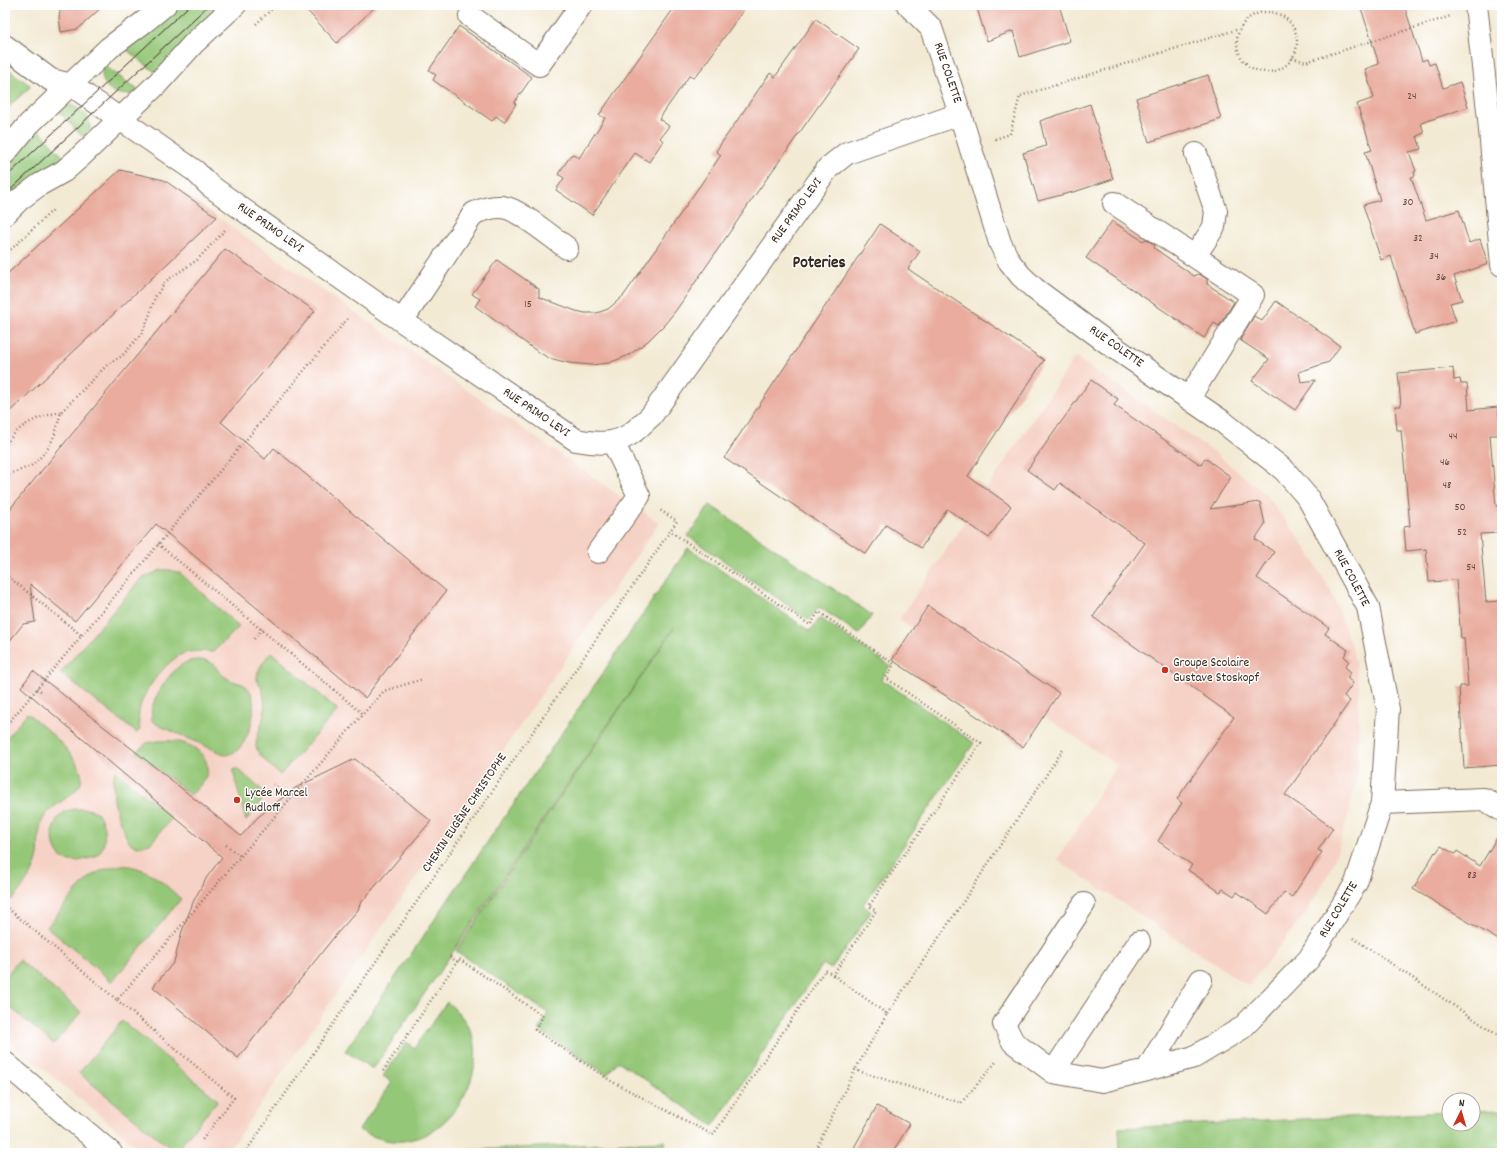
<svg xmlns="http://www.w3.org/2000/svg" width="1507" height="1158" viewBox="0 0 1507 1158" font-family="Dekko,sans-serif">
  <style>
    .built { fill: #f6d1c5 }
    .green { fill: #95c778; stroke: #68784b }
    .building { fill: #e9ac9e }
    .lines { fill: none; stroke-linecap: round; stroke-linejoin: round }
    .minor-casing { stroke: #7b6d5e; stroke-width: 24 }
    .path { stroke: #7b6d5e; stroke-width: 2.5; stroke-dasharray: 1 3; stroke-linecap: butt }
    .minor { stroke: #fff; stroke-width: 22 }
    .tram { stroke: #3b2a1e; stroke-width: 1 }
    .poi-dot { fill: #c8321e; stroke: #fff; stroke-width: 1.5 }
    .labels { text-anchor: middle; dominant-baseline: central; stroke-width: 3; stroke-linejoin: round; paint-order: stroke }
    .number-label { font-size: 11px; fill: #664a3e }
    .street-label { font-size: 13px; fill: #3b2a1e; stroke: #fff }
    .poi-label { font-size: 13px; fill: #3b2a1e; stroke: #fff; text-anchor: start }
    .district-label { font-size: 17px; font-weight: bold; fill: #3b2a1e; stroke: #fff }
  </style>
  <rect width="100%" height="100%" fill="#fff"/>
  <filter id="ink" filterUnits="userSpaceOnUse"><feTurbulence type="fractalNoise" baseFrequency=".025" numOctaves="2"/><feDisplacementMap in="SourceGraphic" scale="8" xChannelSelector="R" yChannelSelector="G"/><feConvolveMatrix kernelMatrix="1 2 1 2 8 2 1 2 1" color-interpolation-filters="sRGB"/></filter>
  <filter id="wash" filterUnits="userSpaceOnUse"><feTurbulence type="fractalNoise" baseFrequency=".012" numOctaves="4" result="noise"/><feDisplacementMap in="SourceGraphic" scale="16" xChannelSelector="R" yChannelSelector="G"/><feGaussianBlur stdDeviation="0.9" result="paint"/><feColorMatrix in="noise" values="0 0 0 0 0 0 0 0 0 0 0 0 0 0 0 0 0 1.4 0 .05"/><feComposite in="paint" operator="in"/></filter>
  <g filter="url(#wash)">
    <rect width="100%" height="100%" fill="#f3ead4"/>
    <path class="built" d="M 120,170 L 167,181 L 217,217 L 659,523 L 227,1153 L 145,1153 L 5,1037 L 5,276 Z
      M 1075,357 L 1214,452 L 1265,494 L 1301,540 L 1332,593 L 1353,651 L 1359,689 L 1358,772 L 1346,824 L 1332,867 L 1308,910 L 1248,986 L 1057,860 L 1117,765 L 899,620 Z"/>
    <path class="green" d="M 177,5 L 224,5 L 155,72 L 124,48 L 156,25 Z
      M 104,65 L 139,91 C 121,101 95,88 104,65 Z
      M 5,67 L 31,86 L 5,110 Z
      M 71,105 C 88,112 95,123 86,140 L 56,109 L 63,106 Z
      M 38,129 L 65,159 L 5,205 L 5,168 Z
      M 710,505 L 872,615 L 859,634 L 819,607 L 809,620 L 688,536 Z
      M 688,548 L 810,631 L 820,618 L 890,666 L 881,679 L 974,743 L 863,905 L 871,912 L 831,969 L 823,964 L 713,1126 L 618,1061 L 607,1075 L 539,1030 L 548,1013 L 456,951 L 674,628 L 373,1069 L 345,1051 Z
      M 161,570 L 170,570 L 180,573 L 239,627 L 213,652 C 203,651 190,650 180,655 C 164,664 141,693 139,712 C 138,718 139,724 140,730 L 137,733 L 60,673 L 141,579 Z
      M 271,652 L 338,710 L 280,775 C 273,768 262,759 257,750 C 253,741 263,725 264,714 C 265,705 265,696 261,687 C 260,684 257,682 257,679 C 257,669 265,659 271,652 Z
      M 201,660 C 218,662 213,668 225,677 C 231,682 241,682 247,687 C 261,700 250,742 235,752 C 232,753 229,754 226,755 L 160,726 L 152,721 C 152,716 151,712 152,708 C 156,694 172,668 185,663 C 190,660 196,660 201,660 Z
      M 27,713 C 41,724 96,768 78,788 C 67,800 49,806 42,821 C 38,831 39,844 38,855 C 35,873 23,886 12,900 L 5,894 L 5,740 Z
      M 158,741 C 176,740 194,742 205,759 C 207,763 208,768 207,773 C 204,782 197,789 191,795 L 136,752 L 147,743 Z
      M 235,769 L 238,769 L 266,794 L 246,821 L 233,771 Z
      M 115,770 L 172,818 L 150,844 L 138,847 C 135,846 131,844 129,842 C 127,839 125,834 124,831 C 114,811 111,792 115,770 Z
      M 82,809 C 87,809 93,809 97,813 C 106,822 108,847 97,855 C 93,858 87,859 82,860 C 75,862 68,862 62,858 C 50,849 50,822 62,814 C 68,809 75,809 82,809 Z
      M 122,865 C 150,868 161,881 181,899 L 112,982 L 47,927 C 59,913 80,883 95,874 C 103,869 113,867 122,865 Z
      M 19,960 L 81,1012 L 54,1044 L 5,1003 L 5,977 Z
      M 447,1002 C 460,1013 472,1027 475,1045 C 480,1084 449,1133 409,1140 C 391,1144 375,1138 359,1130 L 392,1082 L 383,1076 L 407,1042 L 414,1048 Z
      M 122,1021 L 218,1100 L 175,1152 L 79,1073 Z
      M 1502,1110 L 1502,1153 L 1120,1153 L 1119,1128 L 1449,1112 L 1449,1124 L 1473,1124 L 1473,1111 Z
      M 665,1141 L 666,1153 L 410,1153 Z"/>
    <g id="blocks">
      <path class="building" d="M 61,5 L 104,5 L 78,29 L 61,32 L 59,17 Z
        M 302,5 L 377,5 L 337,43 Z
        M 676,5 L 747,5 L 703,67 L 694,78 L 689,76 L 659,119 L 669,126 L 660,138 L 663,141 L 649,162 L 635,153 L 592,215 L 556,190 L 564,178 L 558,174 L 572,154 L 579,158 L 605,118 L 599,115 Z
        M 976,5 L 1059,5 L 1070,41 L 1020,57 L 1013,31 L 987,41 Z
        M 1360,5 L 1404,5 L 1422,61 L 1427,59 L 1429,65 L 1435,63 L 1443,88 L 1460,82 L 1468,107 L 1421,123 L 1424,133 L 1417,136 L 1421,149 L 1409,152 L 1416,171 L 1414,172 L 1415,176 L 1411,177 L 1426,220 L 1459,210 L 1469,243 L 1480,239 L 1488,264 L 1454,276 L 1462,300 L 1450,303 L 1456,321 L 1415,334 L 1391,256 L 1381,260 L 1363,205 L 1380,200 L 1365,152 L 1372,150 L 1357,104 L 1374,98 L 1365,69 L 1379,64 Z
        M 816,19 L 859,49 L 753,198 L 677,309 L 665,324 L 648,341 L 629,355 L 609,363 L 591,365 L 569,363 L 549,358 L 538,352 L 475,306 L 480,299 L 472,294 L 497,260 L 539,289 L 539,297 L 576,311 L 585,313 L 597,313 L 608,309 L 614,304 L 624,295 L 636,278 L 721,155 L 716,151 L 770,73 L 775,77 Z
        M 459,26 L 532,77 L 514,103 L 516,104 L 504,122 L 496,116 L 492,121 L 433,80 L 436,75 L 429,70 Z
        M 1208,75 L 1221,119 L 1149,142 L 1136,98 Z
        M 1090,104 L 1113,179 L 1077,191 L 1038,201 L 1023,153 L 1046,146 L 1040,121 Z
        M 120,170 L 164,180 L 217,217 L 5,416 L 5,276 Z
        M 1112,221 L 1143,241 L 1146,239 L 1155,245 L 1154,248 L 1194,276 L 1199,274 L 1207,279 L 1207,284 L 1234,302 L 1219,326 L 1214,323 L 1204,338 L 1086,258 Z
        M 880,224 L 920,251 L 908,269 L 1044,360 L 968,476 L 1011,506 L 989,538 L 947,509 L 921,548 L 886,525 L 866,554 L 724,458 Z
        M 225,249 L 315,311 L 221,422 L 265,459 L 274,448 L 446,591 L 365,698 L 156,524 L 75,621 L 30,584 L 35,622 L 23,624 L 5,647 L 5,515 Z
        M 1276,301 L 1340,346 L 1329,362 L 1299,372 L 1301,382 L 1316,380 L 1295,410 L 1252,381 L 1269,359 L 1240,340 L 1254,316 L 1262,321 Z
        M 1453,368 L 1454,380 L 1460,379 L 1461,384 L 1467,384 L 1469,410 L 1498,407 L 1501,435 L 1490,435 L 1496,506 L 1502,506 L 1502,533 L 1480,534 L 1486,602 L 1501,601 L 1502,617 L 1502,683 L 1500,683 L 1502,715 L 1502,765 L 1464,768 L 1459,686 L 1468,686 L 1464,638 L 1461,638 L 1456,580 L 1429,582 L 1426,549 L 1406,551 L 1404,527 L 1410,526 L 1401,430 L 1397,430 L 1395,406 L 1401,406 L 1398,373 Z
        M 1091,380 L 1118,399 L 1114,405 L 1201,465 L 1205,458 L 1231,477 L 1210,509 L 1260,502 L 1265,524 L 1255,539 L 1274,552 L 1257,578 L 1329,628 L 1325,634 L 1348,650 L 1344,656 L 1349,661 L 1345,667 L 1351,672 L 1347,678 L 1353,683 L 1344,696 L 1350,701 L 1285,795 L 1333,828 L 1318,850 L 1322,852 L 1292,897 L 1284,892 L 1268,914 L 1237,892 L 1234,896 L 1223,889 L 1220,892 L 1188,870 L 1192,865 L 1158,841 L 1182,803 L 1177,799 L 1234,717 L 1093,617 L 1145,543 L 1060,483 L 1055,490 L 1027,470 Z
        M 928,606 L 1059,693 L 1023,747 L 892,660 Z
        M 33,671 L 136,752 L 241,836 L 258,817 L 295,788 L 355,759 L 431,821 L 360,904 L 358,910 L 334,937 L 238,1058 L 153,987 L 174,962 L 182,931 L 194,900 L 207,877 L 222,857 L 21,687 Z
        M 1502,829 L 1502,942 L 1413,889 L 1435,852 L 1436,853 L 1441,846 L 1455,854 L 1457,851 L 1480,866 Z
        M 877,1106 L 910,1124 L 892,1153 L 851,1153 Z"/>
    </g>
  </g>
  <g filter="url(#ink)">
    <use href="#blocks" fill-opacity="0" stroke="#7b6d5e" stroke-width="1"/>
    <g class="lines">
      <g class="minor-casing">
        <path id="minor" d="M 908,5 L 931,28 L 960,114 L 1000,243 L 1009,261 L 1021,276 L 1035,289 L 1105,341 L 1223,422 L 1284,470 L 1308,498 L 1368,607 L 1388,709 L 1382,803 L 1356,883 L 1309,959 L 1242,1028 L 1194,1057 L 1147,1070 L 1102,1081 L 1053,1072 L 1013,1042 L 1004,1024 L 1084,904
          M 1476,5 L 1489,119 L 1502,265
          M 470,16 L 539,65 L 581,5
          M 5,46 L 51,80 L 71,85 L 195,171 L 209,185 L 242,209 L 402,321 L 576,440 C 594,443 612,446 629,435 C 637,430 644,422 651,416 L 828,168 L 847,153 L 960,114
          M 5,153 L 29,124 L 109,48 L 144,22 L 165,5
          M 1114,203 L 1253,295 L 1189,398
          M 5,214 L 19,200 L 39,185 L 64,171 L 80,157 L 157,84 L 194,43 L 235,5
          M 1195,256 L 1214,227 L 1216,211 L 1196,154
          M 402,321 L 474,213 C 485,209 496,205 507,208 C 523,213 553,238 567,248
          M 598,552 L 639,496 L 613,442
          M 1382,803 L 1484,799 L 1502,810
          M 5,1063 L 111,1153
          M 1147,1070 L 1201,980
          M 1053,1072 L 1139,942"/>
      </g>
      <path class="path" d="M1237 42a30 30 0 1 1 60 0a30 30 0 1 1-60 0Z
        M 256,24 L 276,5
        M 1292,58 L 1306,62 L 1451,16
        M 995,139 L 1010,134 L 1020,96 L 1239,29
        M 5,255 L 54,209
        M 5,448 C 14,426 39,416 61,412
        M 5,476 L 31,466 L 39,459 L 49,447 L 55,434 L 61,412 L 108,364 L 122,356 L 142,333 L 149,317 L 155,297 L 166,281 L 197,260 L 225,230
        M 158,544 L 363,714
        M 5,574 L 81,635
        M 254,639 L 262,629
        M 37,688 L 43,693
        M 5,727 L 349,317
        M 273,784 L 290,799
        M 226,845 L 240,856
        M 5,906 L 117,1000 L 363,714 L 384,691 L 423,679
        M 1353,938 L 1502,1038
        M 450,957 L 458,962
        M 833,975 L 887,1014 L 855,1070
        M 117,1000 L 234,1098 L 202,1140
        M 887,1014 L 963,902 L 1064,748
        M 383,1071 L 459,959 L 543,1016 L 535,1030 L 611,1081 L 713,1135 L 825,970 L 833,975 L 876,911 L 869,906 L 981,743 L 886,678 L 894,664 L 819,612 L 810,625 L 670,531
        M 245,1153 L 677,521 L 660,510
        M 814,1153 L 855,1070 L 961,1103 L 996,1062"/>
      <use href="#minor" class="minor"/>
      <path class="tram" d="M 5,178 L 190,5
        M 5,195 L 209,5"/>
    </g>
  </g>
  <g class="poi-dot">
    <circle cx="1165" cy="670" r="4"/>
    <circle cx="237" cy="800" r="4"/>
  </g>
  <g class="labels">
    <g class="number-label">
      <text x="1412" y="97">24</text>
      <text x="1408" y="203">30</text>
      <text x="1418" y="239">32</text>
      <text x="1434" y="257">34</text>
      <text x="1441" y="278">36</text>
      <text x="528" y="305">15</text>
      <text x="1453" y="437">44</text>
      <text x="1445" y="463">46</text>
      <text x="1447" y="486">48</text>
      <text x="1460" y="508">50</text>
      <text x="1462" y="533">52</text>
      <text x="1471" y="568">54</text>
      <text x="1472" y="876">83</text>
    </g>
    <g class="street-label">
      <text transform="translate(947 73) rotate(71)">RUE COLETTE</text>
      <text transform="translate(797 211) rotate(-54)">RUE PRIMO LEVI</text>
      <text transform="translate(270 228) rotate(35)">RUE PRIMO LEVI</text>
      <text transform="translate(1116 347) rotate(35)">RUE COLETTE</text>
      <text transform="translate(536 413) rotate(34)">RUE PRIMO LEVI</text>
      <text transform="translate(1351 578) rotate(62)">RUE COLETTE</text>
      <text transform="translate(465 813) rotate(-56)">CHEMIN EUGÈNE CHRISTOPHE</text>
      <text transform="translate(1339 910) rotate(-59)">RUE COLETTE</text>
    </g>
    <g class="poi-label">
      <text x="1173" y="663">Groupe Scolaire<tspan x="1173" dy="15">Gustave Stoskopf</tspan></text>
      <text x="245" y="793">Lycée Marcel<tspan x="245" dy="15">Rudloff</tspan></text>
    </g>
    <g class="district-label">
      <text x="819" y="264">Poteries</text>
    </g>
  </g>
  <rect width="1507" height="1158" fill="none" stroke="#fff" stroke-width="20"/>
  <g transform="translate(1461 1112) rotate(5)"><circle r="19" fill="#ffffff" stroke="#b1aaa5"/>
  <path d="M0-3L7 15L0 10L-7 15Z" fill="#c8321e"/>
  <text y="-6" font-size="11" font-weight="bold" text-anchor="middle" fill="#3b2a1e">N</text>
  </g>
</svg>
